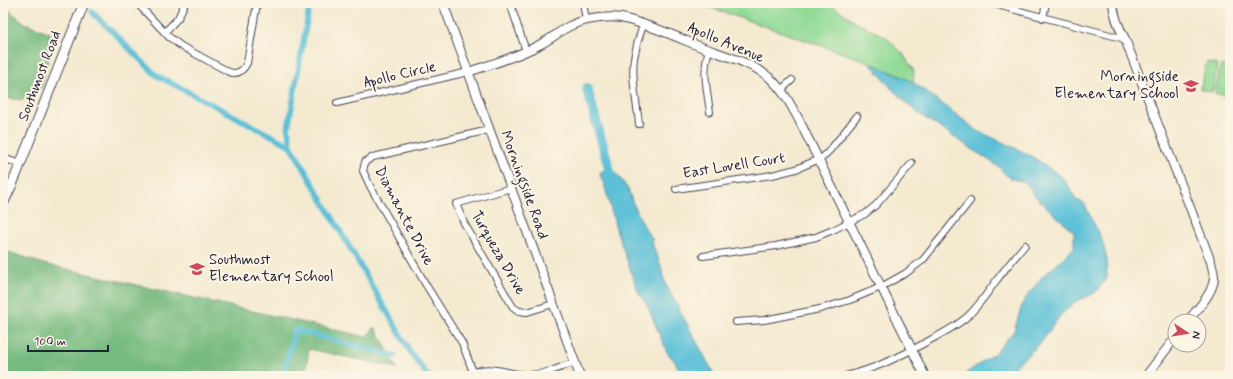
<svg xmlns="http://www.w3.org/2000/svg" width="1233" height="379" viewBox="0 0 1233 379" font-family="Mynerve,sans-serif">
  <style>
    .green { fill: #90da96; stroke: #597e68 }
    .forest { fill: #74ba7f; stroke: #4b6e5d }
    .water { fill: #5bc1d8; stroke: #3e728a }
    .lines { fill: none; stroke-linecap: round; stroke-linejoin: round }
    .canal { stroke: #5bc1d8; stroke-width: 5.5 }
    .river { stroke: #5bc1d8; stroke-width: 10 }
    .minor-casing { stroke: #424051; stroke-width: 8 }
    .tertiary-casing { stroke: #424051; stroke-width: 10 }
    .secondary-casing { stroke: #424051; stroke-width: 11 }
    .minor { stroke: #fff; stroke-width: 6 }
    .tertiary { stroke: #fff; stroke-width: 8 }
    .secondary { stroke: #fff; stroke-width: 9 }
    .labels { text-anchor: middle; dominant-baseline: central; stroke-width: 4; stroke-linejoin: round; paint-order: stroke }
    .street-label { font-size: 15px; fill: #22223b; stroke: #fcf5e5 }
    .poi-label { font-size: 15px; fill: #22223b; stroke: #fcf5e5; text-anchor: end }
  </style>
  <rect width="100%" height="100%" fill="#fcf5e5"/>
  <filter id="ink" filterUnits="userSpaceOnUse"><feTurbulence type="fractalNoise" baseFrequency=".025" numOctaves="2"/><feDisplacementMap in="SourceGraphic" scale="8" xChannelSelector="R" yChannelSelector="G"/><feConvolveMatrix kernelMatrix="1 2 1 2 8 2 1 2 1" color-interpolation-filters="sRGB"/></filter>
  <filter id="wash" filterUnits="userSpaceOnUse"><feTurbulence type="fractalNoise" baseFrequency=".012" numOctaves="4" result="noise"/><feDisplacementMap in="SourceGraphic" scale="16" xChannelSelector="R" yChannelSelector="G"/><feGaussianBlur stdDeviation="0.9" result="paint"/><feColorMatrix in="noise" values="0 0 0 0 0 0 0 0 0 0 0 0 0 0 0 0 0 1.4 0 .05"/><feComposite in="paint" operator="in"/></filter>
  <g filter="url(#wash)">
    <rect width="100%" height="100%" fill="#f4ead0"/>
    <path class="green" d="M 697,3 L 828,3 L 861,25 L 886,37 L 903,54 L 914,71 L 913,82 L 869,62 Z
      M 1207,62 L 1218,65 L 1212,92 L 1200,89 Z
      M 1221,65 L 1230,68 L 1230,79 L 1226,96 L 1215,93 Z"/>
    <path class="forest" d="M 3,3 L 6,8 L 25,23 L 50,33 L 50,54 L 42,87 L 23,100 L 3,98 Z
      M 3,250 L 44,264 L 367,337 L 375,327 L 397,368 L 309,349 L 305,376 L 3,376 Z"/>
    <path class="water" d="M 869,62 L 913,82 L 978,131 L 1028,154 L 1061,176 L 1070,188 L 1076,200 L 1084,203 L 1102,240 L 1107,259 L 1107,279 L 1094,294 L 1076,301 L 1060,316 L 1040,344 L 1018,363 L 1008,376 L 962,376 L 995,353 L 1014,331 L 1023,302 L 1041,278 L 1074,248 L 1074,232 L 1051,211 L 1035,196 L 1025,182 L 1009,178 L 999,167 L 915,111 L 893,90 Z
      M 610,167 L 613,169 L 628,189 L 633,204 L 647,232 L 652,238 L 653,246 L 661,266 L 665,283 L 715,376 L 682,376 L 676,363 L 667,352 L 648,307 L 639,293 L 633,277 L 617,232 L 605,187 L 600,175 L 602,171 Z"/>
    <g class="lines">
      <path class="canal" d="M 310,3 L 288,129 L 291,146 L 412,355 L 428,376
        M 92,12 L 156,75 L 291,146
        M 283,376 L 295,330 L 395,356"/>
      <path class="river" d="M 587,88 L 612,179"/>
    </g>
  </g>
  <g filter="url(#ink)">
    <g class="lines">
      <g class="minor-casing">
        <path id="minor" d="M 137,3 L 169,37 L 181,46 L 229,72 C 237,75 243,71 247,63 L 257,3
          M 510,3 L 526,51
          M 583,3 L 586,20
          M 990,3 L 1125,39
          M 1043,18 L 1046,3
          M 165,32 L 178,18 L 185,3
          M 709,50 C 702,70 707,91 710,112
          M 781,90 L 792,80
          M 337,103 L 468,72
          M 639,124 C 637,103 631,79 634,58 C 636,47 639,36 643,25
          M 3,158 L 20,164
          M 511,188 L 456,204 L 464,223 L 513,307 L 519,311 L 527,312 L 553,304
          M 676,189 L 772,175 L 796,169 L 822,158 L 830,150 L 857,116
          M 703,256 L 776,246 L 816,237 L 835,229 L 865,214 L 876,205 L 912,163
          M 736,322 L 764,320 L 820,309 L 850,300 L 881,287 L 906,273 L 923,260 L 970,201
          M 473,372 L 462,343 L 426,285 L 370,186 L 363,171 L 365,162 L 373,157 L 489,130
          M 467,376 C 489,362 504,374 527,375 C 543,375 560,368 575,362
          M 846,376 C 876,369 905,354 932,339 C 945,332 959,325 970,314 C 980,304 988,292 996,281 C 1005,269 1015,257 1025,245"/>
      </g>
      <g class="tertiary-casing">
        <path id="tertiary" d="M 443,3 L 580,376
          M 1113,3 C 1114,16 1119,28 1125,39 L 1211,262 C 1212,267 1214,273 1214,278 C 1213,294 1197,309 1188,321
          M 468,72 C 492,64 517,57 539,45 C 557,36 566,24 587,20 C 598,18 610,16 621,18 C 644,23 668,33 689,42 C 716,54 747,59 770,78 C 783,90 791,105 799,120 L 925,376
          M 1146,376 L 1175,338"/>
      </g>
      <g class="secondary-casing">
        <path id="secondary" d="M 3,204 L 14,180 L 84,3"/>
      </g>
      <use href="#minor" class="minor"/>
      <use href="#tertiary" class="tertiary"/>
      <use href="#secondary" class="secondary"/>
    </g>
  </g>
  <defs>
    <g id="school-bare" transform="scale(1.2)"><path d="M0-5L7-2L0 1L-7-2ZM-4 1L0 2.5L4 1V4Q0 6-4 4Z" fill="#d1495b" stroke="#fcf5e5" stroke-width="2.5" paint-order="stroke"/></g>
  </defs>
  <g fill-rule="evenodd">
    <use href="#school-bare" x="1191" y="86"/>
    <use href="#school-bare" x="197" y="269"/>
  </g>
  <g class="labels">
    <g class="street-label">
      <text transform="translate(726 43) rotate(23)">Apollo Avenue</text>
      <text transform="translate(400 75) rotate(-13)">Apollo Circle</text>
      <text transform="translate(40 76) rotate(-69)">Southmost Road</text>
      <text transform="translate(734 166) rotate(-9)">East Lovell Court</text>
      <text transform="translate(524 185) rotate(70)">Morningside Road</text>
      <text transform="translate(404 216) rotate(62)">Diamante Drive</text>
      <text transform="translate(498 253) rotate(60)">Turqueza Drive</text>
    </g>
    <g class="poi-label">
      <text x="1179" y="77">Morningside<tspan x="1179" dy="17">Elementary School</tspan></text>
      <text x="209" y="260" text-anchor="start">Southmost<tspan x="209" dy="17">Elementary School</tspan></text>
    </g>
  </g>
  <rect width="1233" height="379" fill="none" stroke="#fcf5e5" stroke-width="16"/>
  <g transform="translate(1187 333) rotate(102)"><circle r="19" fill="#fcf5e5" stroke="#a5a1a1"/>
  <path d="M0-3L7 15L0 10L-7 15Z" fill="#d1495b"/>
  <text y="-6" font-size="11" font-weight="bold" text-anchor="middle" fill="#22223b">N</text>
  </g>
  <path d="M28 345v6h80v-6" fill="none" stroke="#22223b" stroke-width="2"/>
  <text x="34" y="345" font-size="12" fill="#22223b" stroke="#fcf5e5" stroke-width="3" paint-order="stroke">100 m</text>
</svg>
